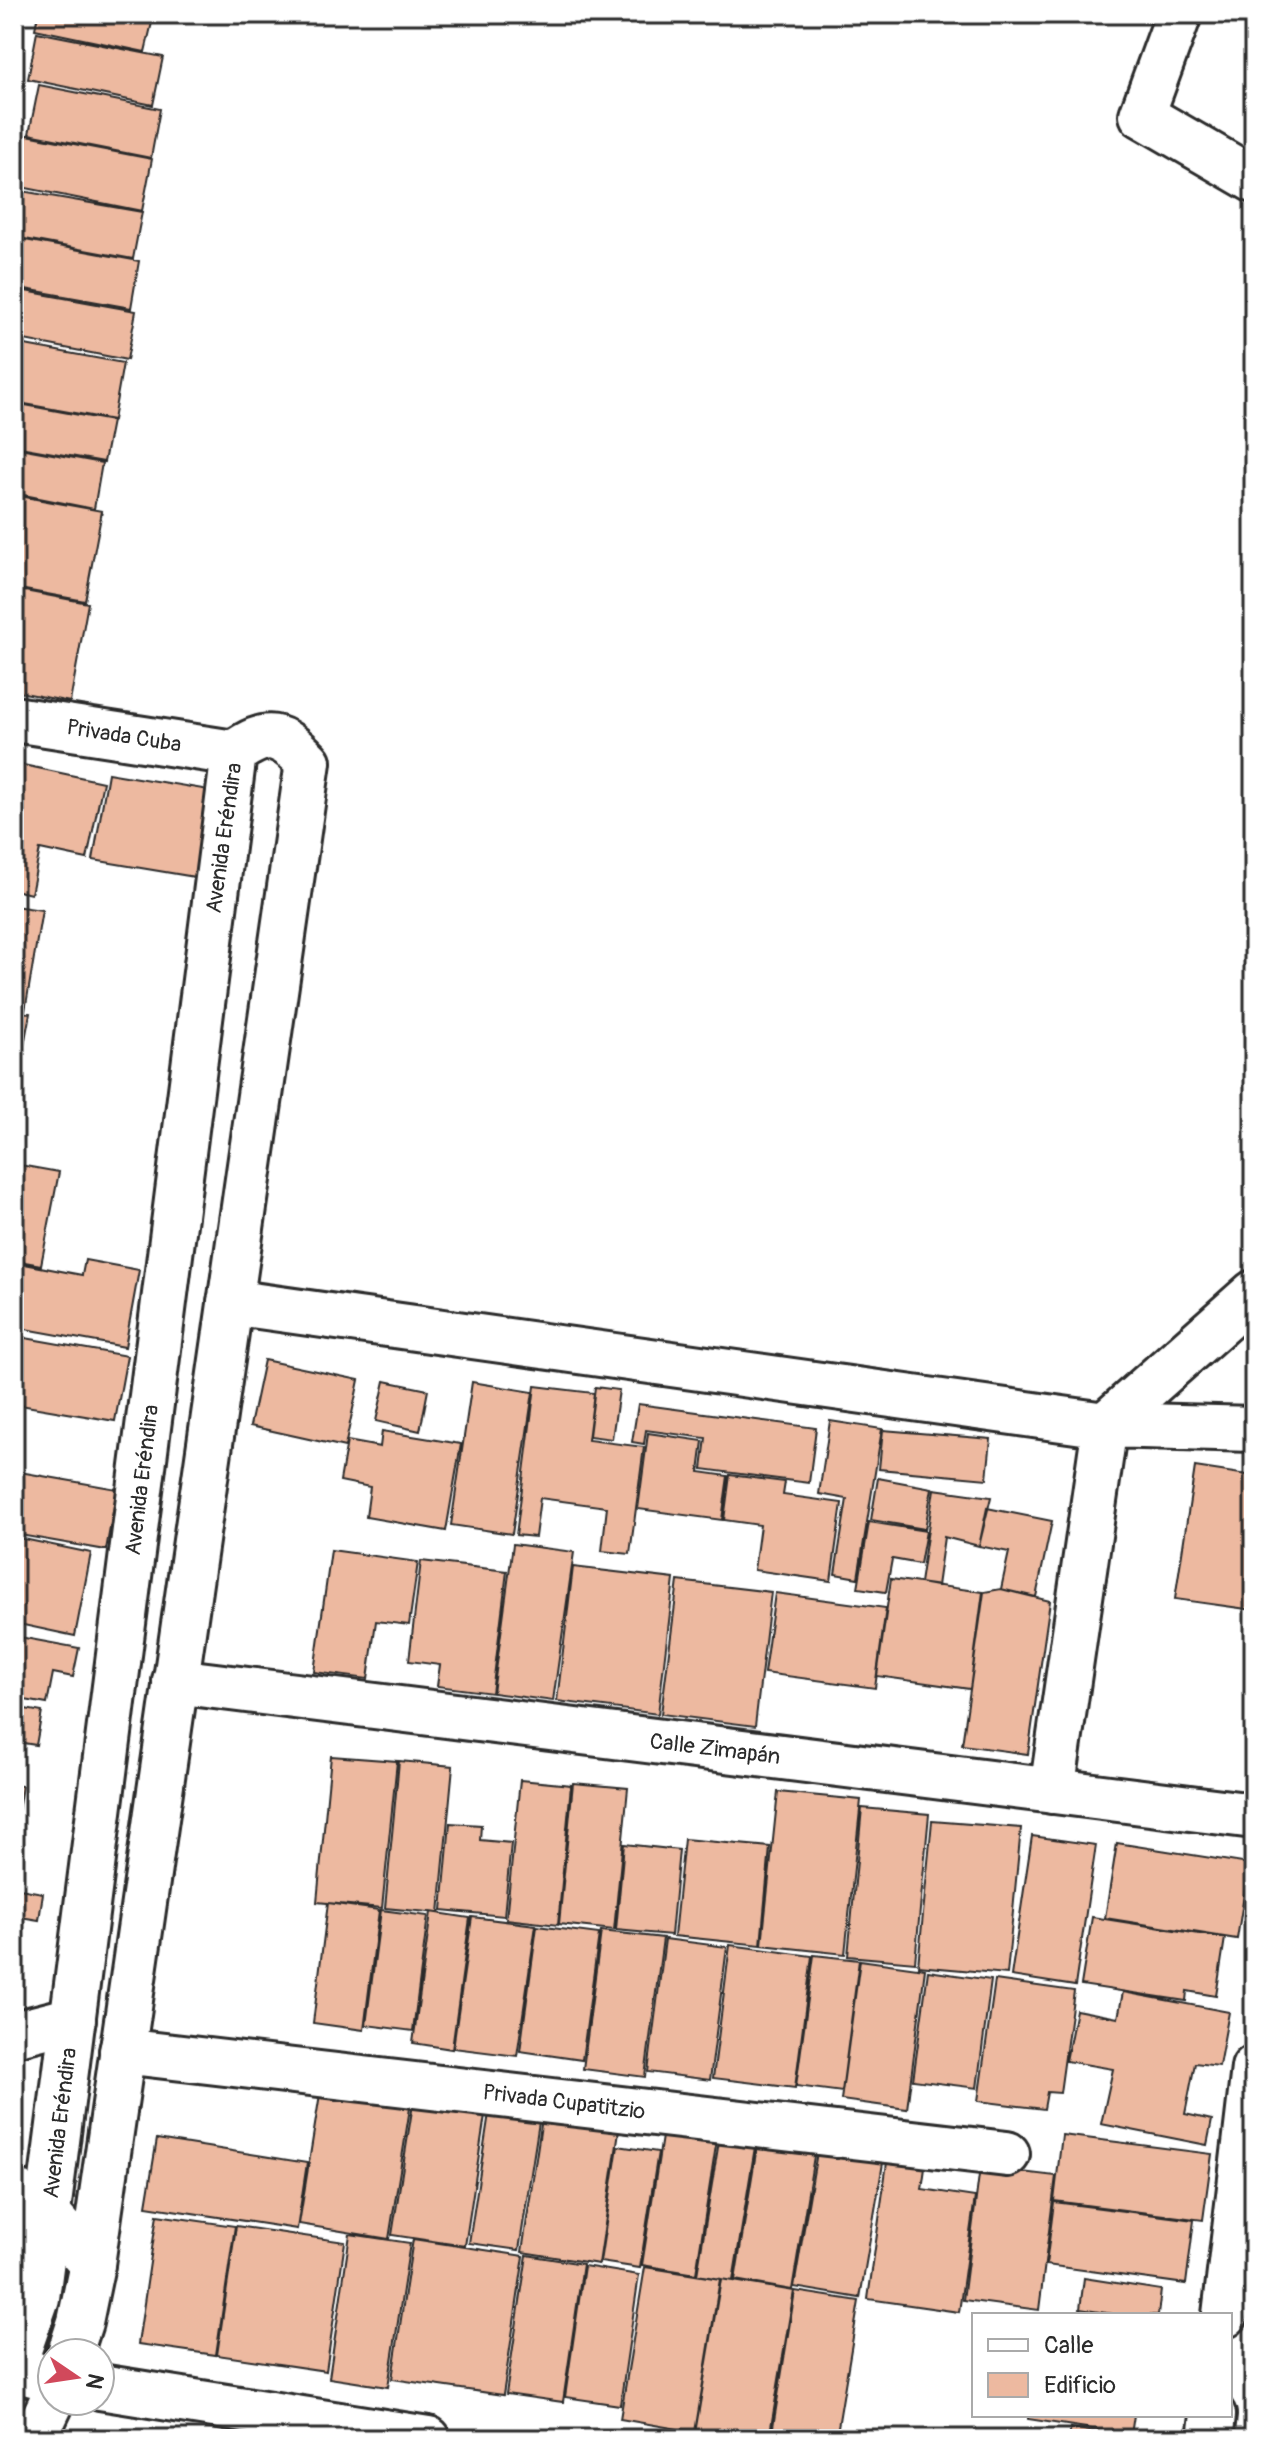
<svg xmlns="http://www.w3.org/2000/svg" width="1268" height="2453" viewBox="0 0 1268 2453" font-family="Pangolin,sans-serif">
  <style>
    .building { fill: #edb9a0; stroke: #2b2b2b; stroke-width: 2 }
    .lines { fill: none; stroke-linecap: round; stroke-linejoin: round }
    .street-casing { stroke: #2b2b2b; stroke-width: 50 }
    .secondary-casing { stroke: #2b2b2b; stroke-width: 50 }
    .street { stroke: #fff; stroke-width: 44 }
    .secondary { stroke: #fff; stroke-width: 44 }
    .labels { text-anchor: middle; dominant-baseline: central; stroke-width: 7; stroke-linejoin: round; paint-order: stroke }
    .street-label { font-size: 22px; fill: #2b2b2b; stroke: #fff }
  </style>
  <rect width="100%" height="100%" fill="#fff"/>
  <filter id="ink" filterUnits="userSpaceOnUse"><feTurbulence type="fractalNoise" baseFrequency=".0125" numOctaves="2"/><feDisplacementMap in="SourceGraphic" scale="16" xChannelSelector="R" yChannelSelector="G"/><feConvolveMatrix kernelMatrix="1 2 1 2 8 2 1 2 1" color-interpolation-filters="sRGB"/></filter>
  <g filter="url(#ink)">
    <path class="building" d="M 38,14 L 154,14 L 145,52 L 35,29 Z
      M 37,32 L 163,57 L 153,105 L 28,79 Z
      M 39,85 L 160,109 L 151,158 L 29,134 Z
      M 27,135 L 152,159 L 142,211 L 16,186 Z
      M 16,190 L 142,212 L 133,259 L 14,237 Z
      M 14,238 L 139,261 L 131,308 L 14,287 Z
      M 14,289 L 136,311 L 127,360 L 14,338 Z
      M 14,343 L 123,363 L 113,420 L 14,402 Z
      M 14,403 L 112,421 L 104,462 L 14,446 Z
      M 14,447 L 102,463 L 94,509 L 14,493 Z
      M 14,495 L 102,511 L 85,601 L 14,588 Z
      M 14,589 L 88,603 L 70,702 L 14,691 Z
      M 14,763 L 103,782 L 87,859 L 40,849 L 31,894 L 14,890 Z
      M 108,773 L 209,790 L 195,877 L 93,860 Z
      M 14,906 L 42,910 L 25,1011 L 14,1010 Z
      M 14,1011 L 30,1013 L 22,1056 L 14,1055 Z
      M 14,1164 L 59,1172 L 41,1265 L 14,1260 Z
      M 85,1260 L 139,1270 L 125,1347 L 14,1327 L 14,1262 L 82,1275 Z
      M 14,1336 L 127,1356 L 115,1421 L 14,1404 Z
      M 264,1360 L 359,1380 L 345,1447 L 250,1426 Z
      M 385,1381 L 428,1390 L 420,1431 L 376,1421 Z
      M 472,1382 L 533,1392 L 512,1534 L 451,1525 Z
      M 535,1386 L 594,1393 L 588,1440 L 644,1447 L 630,1554 L 602,1551 L 607,1507 L 540,1498 L 535,1537 L 516,1535 Z
      M 595,1387 L 619,1390 L 612,1439 L 589,1436 Z
      M 638,1404 L 816,1428 L 809,1483 L 702,1469 L 706,1438 L 646,1430 L 644,1444 L 632,1442 Z
      M 830,1421 L 882,1429 L 858,1578 L 835,1574 L 847,1499 L 819,1494 Z
      M 883,1430 L 991,1439 L 987,1479 L 879,1469 Z
      M 382,1431 L 461,1444 L 446,1531 L 366,1517 L 370,1487 L 340,1481 L 347,1441 L 380,1447 Z
      M 648,1433 L 703,1441 L 699,1472 L 728,1476 L 722,1520 L 638,1509 Z
      M 1195,1467 L 1254,1476 L 1254,1610 L 1175,1599 Z
      M 14,1471 L 117,1489 L 106,1550 L 14,1534 Z
      M 730,1475 L 785,1482 L 783,1495 L 842,1503 L 831,1581 L 754,1570 L 760,1525 L 724,1520 Z
      M 878,1478 L 932,1488 L 925,1529 L 871,1520 Z
      M 934,1489 L 991,1497 L 979,1546 L 944,1537 L 937,1586 L 920,1583 Z
      M 987,1508 L 1052,1521 L 1036,1597 L 1001,1589 L 1009,1552 L 979,1546 Z
      M 869,1522 L 926,1531 L 920,1564 L 892,1559 L 886,1592 L 858,1588 Z
      M 14,1537 L 91,1553 L 75,1636 L 14,1623 Z
      M 513,1544 L 574,1552 L 553,1701 L 493,1693 Z
      M 331,1550 L 418,1562 L 409,1625 L 376,1621 L 368,1679 L 314,1672 Z
      M 421,1561 L 507,1571 L 492,1693 L 437,1686 L 440,1665 L 409,1661 Z
      M 573,1567 L 674,1579 L 658,1714 L 557,1701 Z
      M 891,1579 L 983,1592 L 970,1689 L 877,1676 Z
      M 678,1581 L 771,1592 L 755,1726 L 661,1714 Z
      M 1001,1589 L 1050,1601 L 1028,1754 L 962,1745 L 984,1592 Z
      M 775,1593 L 886,1608 L 875,1688 L 764,1673 Z
      M 14,1636 L 79,1648 L 73,1677 L 53,1673 L 47,1704 L 14,1698 Z
      M 14,1707 L 42,1712 L 36,1745 L 17,1742 L 14,1757 Z
      M 331,1756 L 397,1761 L 382,1908 L 317,1902 Z
      M 399,1761 L 453,1766 L 439,1913 L 385,1908 Z
      M 520,1780 L 571,1785 L 558,1925 L 506,1919 Z
      M 573,1783 L 628,1788 L 614,1930 L 559,1924 Z
      M 14,1785 L 22,1786 L 18,1811 L 14,1811 Z
      M 778,1792 L 861,1800 L 845,1954 L 762,1945 Z
      M 862,1808 L 929,1814 L 915,1962 L 848,1956 Z
      M 932,1821 L 1021,1828 L 1007,1974 L 918,1966 Z
      M 450,1823 L 481,1825 L 480,1840 L 511,1843 L 504,1916 L 442,1910 Z
      M 1032,1836 L 1096,1845 L 1075,1986 L 1011,1976 Z
      M 684,1839 L 770,1847 L 761,1945 L 674,1936 Z
      M 1117,1843 L 1249,1864 L 1237,1939 L 1105,1918 Z
      M 624,1844 L 679,1850 L 671,1935 L 616,1930 Z
      M 14,1888 L 43,1893 L 39,1920 L 14,1916 Z
      M 328,1903 L 379,1910 L 364,2030 L 313,2023 Z
      M 381,1910 L 428,1916 L 413,2031 L 366,2025 Z
      M 431,1912 L 470,1918 L 452,2049 L 413,2043 Z
      M 472,1917 L 536,1925 L 517,2056 L 453,2048 Z
      M 1092,1917 L 1225,1938 L 1216,1996 L 1187,1991 L 1186,2001 L 1081,1985 Z
      M 537,1926 L 599,1934 L 582,2060 L 520,2051 Z
      M 601,1931 L 663,1938 L 645,2077 L 583,2069 Z
      M 665,1939 L 727,1947 L 710,2080 L 648,2072 Z
      M 730,1945 L 812,1956 L 795,2088 L 713,2078 Z
      M 814,1955 L 859,1960 L 842,2092 L 796,2086 Z
      M 860,1960 L 925,1969 L 907,2109 L 841,2100 Z
      M 928,1971 L 991,1980 L 977,2088 L 913,2080 Z
      M 995,1980 L 1074,1991 L 1060,2093 L 1047,2092 L 1044,2109 L 978,2101 Z
      M 1123,1992 L 1229,2012 L 1219,2066 L 1195,2063 L 1185,2114 L 1212,2120 L 1207,2145 L 1101,2124 L 1113,2069 L 1066,2061 L 1076,2010 L 1118,2018 Z
      M 320,2094 L 410,2108 L 389,2239 L 299,2224 Z
      M 413,2104 L 485,2115 L 465,2246 L 392,2235 Z
      M 489,2113 L 539,2122 L 519,2250 L 469,2243 Z
      M 542,2118 L 619,2131 L 599,2264 L 522,2252 Z
      M 663,2130 L 717,2139 L 696,2274 L 642,2265 Z
      M 720,2135 L 756,2141 L 733,2281 L 697,2275 Z
      M 1062,2135 L 1212,2154 L 1203,2220 L 1054,2201 Z
      M 157,2139 L 307,2163 L 297,2229 L 146,2206 Z
      M 758,2140 L 815,2150 L 792,2290 L 735,2280 Z
      M 618,2146 L 658,2152 L 640,2268 L 600,2262 Z
      M 817,2152 L 883,2163 L 860,2298 L 794,2287 Z
      M 888,2155 L 926,2161 L 922,2189 L 975,2197 L 959,2312 L 868,2299 Z
      M 980,2167 L 1056,2176 L 1039,2310 L 963,2300 Z
      M 1054,2202 L 1194,2220 L 1186,2284 L 1046,2265 Z
      M 157,2215 L 235,2226 L 216,2355 L 138,2344 Z
      M 236,2226 L 345,2242 L 326,2371 L 217,2355 Z
      M 350,2234 L 410,2243 L 388,2387 L 329,2378 Z
      M 413,2239 L 524,2256 L 503,2395 L 392,2379 Z
      M 527,2255 L 583,2264 L 563,2402 L 506,2394 Z
      M 584,2266 L 639,2275 L 620,2405 L 565,2397 Z
      M 645,2267 L 720,2279 L 695,2432 L 620,2419 Z
      M 1084,2278 L 1161,2290 L 1158,2315 L 1119,2315 L 1080,2309 Z
      M 721,2279 L 794,2291 L 769,2439 L 694,2439 Z
      M 795,2291 L 859,2301 L 836,2439 L 771,2439 Z
      M 1028,2415 L 1134,2415 L 1131,2435 L 1028,2419 Z
      M 1070,2428 L 1122,2436 L 1121,2439 L 1069,2439 Z"/>
    <g class="lines">
      <g class="street-casing">
        <path id="street" d="M 1179,14 L 1142,115 L 1254,180
          M 14,719 L 234,753
          M 230,1302 L 1105,1425 L 1254,1429
          M 175,1681 L 1254,1816
          M 1052,1791 L 1105,1425 L 1254,1293
          M 14,2034 L 73,2019
          M 122,2051 L 1007,2154
          M 14,2191 L 48,2215 L 92,2264
          M 1225,2315 L 1254,2068
          M 14,2369 L 52,2379
          M 100,2387 L 428,2439
          M 1210,2439 L 1213,2415"/>
      </g>
      <g class="secondary-casing">
        <path id="secondary" d="M 14,2364 L 37,2298 L 234,753 C 268,729 280,733 308,762 L 92,2264 L 80,2322 L 70,2353
          M 34,2439 L 52,2401"/>
      </g>
      <use href="#street" class="street"/>
      <use href="#secondary" class="secondary"/>
    </g>
  </g>
  <g class="labels">
    <g class="street-label">
      <text transform="translate(124 736) rotate(9)">Privada Cuba</text>
      <text transform="translate(224 838) rotate(-82)">Avenida Eréndira</text>
      <text transform="translate(142 1480) rotate(-83)">Avenida Eréndira</text>
      <text transform="translate(715 1749) rotate(7)">Calle Zimapán</text>
      <text transform="translate(564 2102) rotate(7)">Privada Cupatitzio</text>
      <text transform="translate(60 2123) rotate(-83)">Avenida Eréndira</text>
    </g>
  </g>
  <rect width="1268" height="2453" fill="none" stroke="#fff" stroke-width="48"/>
  <rect x="24" y="24" width="1220" height="2405" fill="none" stroke="#2b2b2b" stroke-width="3" filter="url(#ink)"/>
  <rect x="972" y="2313" width="260" height="104" fill="#ffffff" stroke="#aaaaaa" stroke-width="2"/>
  <rect x="988" y="2339" width="40" height="12" fill="#ffffff" stroke="#aaaaaa" stroke-width="2"/>
  <text x="1044" y="2353" font-size="24" fill="#2b2b2b">Calle</text>
  <rect x="988" y="2373" width="40" height="24" fill="#edb9a0" stroke="#aaaaaa" stroke-width="2"/>
  <text x="1044" y="2393" font-size="24" fill="#2b2b2b">Edificio</text>
  <g transform="translate(76 2377) rotate(103)"><circle r="38" fill="#ffffff" stroke="#aaaaaa" stroke-width="2"/>
  <path d="M0-6L14 30L0 20L-14 30Z" fill="#d1495b"/>
  <text y="-12" font-size="22" font-weight="bold" text-anchor="middle" fill="#2b2b2b">N</text>
  </g>
</svg>
